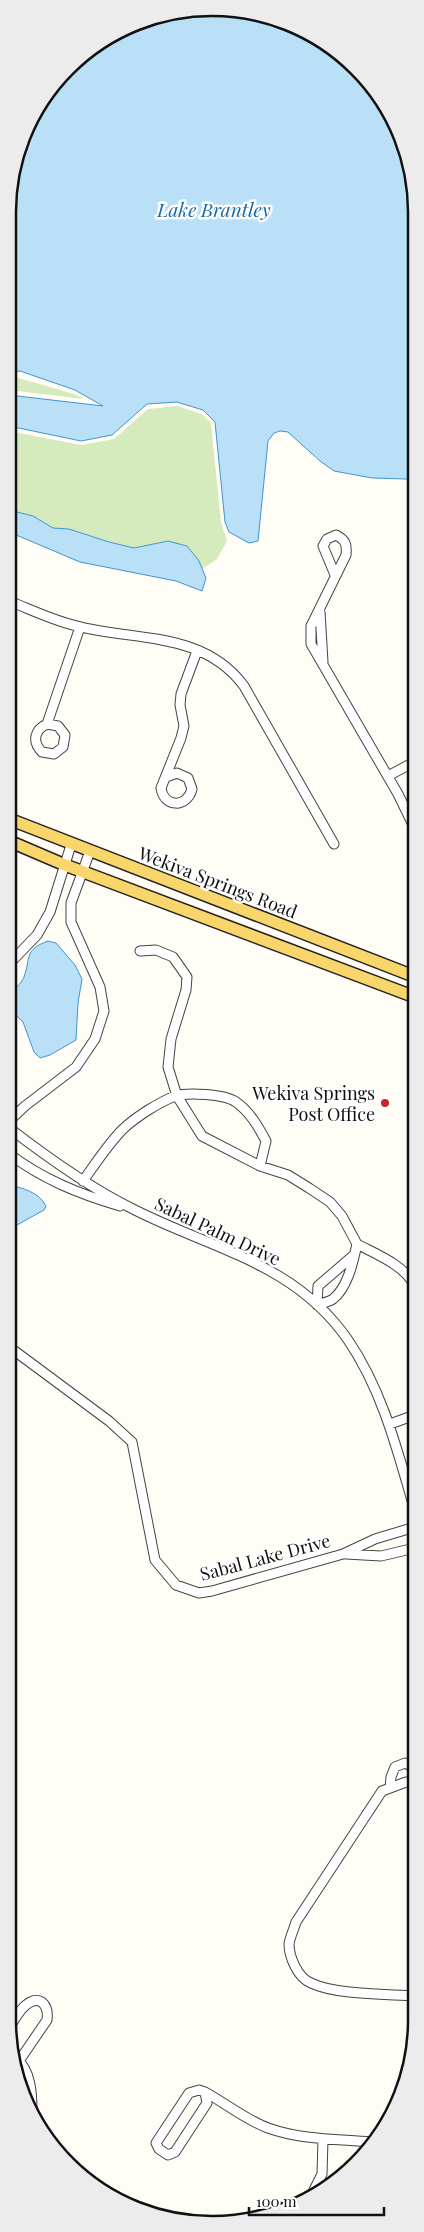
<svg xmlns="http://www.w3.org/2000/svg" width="424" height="2232" viewBox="0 0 424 2232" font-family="'Playfair Display',serif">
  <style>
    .green { fill: #d5ebbd }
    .water { fill: #b9e0f7; stroke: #3f96cf }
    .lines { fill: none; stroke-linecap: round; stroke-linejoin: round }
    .minor-casing { stroke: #444; stroke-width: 11 }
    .major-casing { stroke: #222; stroke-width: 14 }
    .minor { stroke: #fff; stroke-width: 9 }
    .major { stroke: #f9d66b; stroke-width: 11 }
    .poi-dot { fill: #c4262e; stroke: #fff; stroke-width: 2 }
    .labels { text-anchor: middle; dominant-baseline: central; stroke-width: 5; stroke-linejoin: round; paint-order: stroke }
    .street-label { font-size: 18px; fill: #111; stroke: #fff }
    .poi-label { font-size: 18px; fill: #111; stroke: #fff; text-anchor: end }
    .water-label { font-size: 19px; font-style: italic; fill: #1768a6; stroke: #fff }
    .rim { fill: none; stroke: #111; stroke-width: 2.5 }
  </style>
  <rect width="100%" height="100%" fill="#fffdf5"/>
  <path class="green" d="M 15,377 L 74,394 L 84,399 L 9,390 L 9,378 Z
    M 177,406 L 202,414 L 211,423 L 221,522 L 227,541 L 217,559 L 202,569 L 199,561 L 168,541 L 134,548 L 109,542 L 69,529 L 53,528 L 33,516 L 9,510 L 9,431 L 81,445 L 114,439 L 148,409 Z"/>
  <path class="water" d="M 238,9 L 302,28 L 357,68 L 396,122 L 416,198 L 416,486 L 406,479 L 372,478 L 334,471 L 320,461 L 288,432 L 280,431 L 274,433 L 268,441 L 258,541 L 249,543 L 229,532 L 225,522 L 215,422 L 203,410 L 177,402 L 147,404 L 112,435 L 81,441 L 9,426 L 9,395 L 103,406 L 75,390 L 20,371 L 9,373 L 9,186 L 35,110 L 87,50 L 159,15 Z
    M 9,510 L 33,516 L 53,528 L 69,529 L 109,542 L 134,548 L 168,541 L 187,546 L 199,561 L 206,578 L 202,591 L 176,581 L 80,562 L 9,532 Z
    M 48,941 L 56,943 L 75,965 L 82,979 L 78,1003 L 76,1040 L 50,1055 L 40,1058 L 34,1052 L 23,1022 L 8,1008 L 8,995 C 14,990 21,984 24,977 C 31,957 24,950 48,941 Z
    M 8,1184 C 23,1189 38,1191 46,1206 L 44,1210 L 8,1230 Z"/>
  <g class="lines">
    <g class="minor-casing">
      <path id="minor" d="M 335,575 L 323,546 L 327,539 L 336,535 C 346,540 347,545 346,555 L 311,626 L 311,644 L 398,794 L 416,831
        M 9,601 C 32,610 56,622 81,627 C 139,641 204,632 244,686 L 334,844
        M 320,612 L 323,662
        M 47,724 L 58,726 L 65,735 L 63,747 L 54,754 L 42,752 C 32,742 34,730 47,724 L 80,627
        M 388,776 L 416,761
        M 166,777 L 177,773 L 188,778 L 192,789 C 187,808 164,808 161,788 L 181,738 L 184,726 L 180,705 L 181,694 L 197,651
        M 140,951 L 156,950 L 173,957 L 187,977 L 186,990 L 171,1039 L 168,1067 L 177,1096 L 202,1136 L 260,1166 L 288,1175 L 309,1188 L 330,1202 L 342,1216 L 357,1244
        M 8,965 L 37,935 L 50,912 L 71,845
        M 8,1077 L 8,1067
        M 8,1122 L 25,1106 L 76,1067 L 95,1039 L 104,1011 L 100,987 L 71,922 L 71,903 L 90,851
        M 8,1127 C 48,1158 90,1188 135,1210 C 212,1249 295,1263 348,1340 C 383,1391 398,1453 415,1511
        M 8,1153 C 42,1179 79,1194 120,1206
        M 83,1181 C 96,1163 108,1144 123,1129 C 137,1116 158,1103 175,1096 C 187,1092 225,1094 236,1102 C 250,1112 258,1126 266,1141 L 260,1166
        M 357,1244 C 378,1255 404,1265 415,1286
        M 354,1255 L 318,1286 L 317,1305 C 322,1303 329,1302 333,1299 C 348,1287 353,1262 357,1244
        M 8,1346 L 109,1421 L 132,1442 L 155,1560 L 176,1585 L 199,1593 L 212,1591 L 343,1554 L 375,1539 L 415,1527
        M 390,1424 L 415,1415
        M 346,1554 L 381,1556 L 415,1548
        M 390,1788 L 391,1777 L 395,1767 L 405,1763 L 415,1768
        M 415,1996 C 386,1994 336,1995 311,1983 C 298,1978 289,1957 289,1944 C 290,1937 294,1929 296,1922 L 382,1791 L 406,1782 L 415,1783
        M 9,2028 C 14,2021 19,2010 26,2005 C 40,1994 49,2005 47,2020 L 19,2061
        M 16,2058 C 31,2071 32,2093 32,2111
        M 205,2092 L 207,2103 L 175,2152 L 168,2155 L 159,2149 L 156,2143 L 189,2093 L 199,2090 L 205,2092 C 225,2103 246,2120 268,2128 C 302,2140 336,2139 371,2142
        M 312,2194 L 322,2174 L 323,2140"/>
    </g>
    <g class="major-casing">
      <path id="major" d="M 9,819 L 416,977
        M 9,841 L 65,865 L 415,997"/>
    </g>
    <use href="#minor" class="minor"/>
    <use href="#major" class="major"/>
  </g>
  <circle class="poi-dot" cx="385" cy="1103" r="5"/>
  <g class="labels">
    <g class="street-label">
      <text transform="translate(218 882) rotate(21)">Wekiva Springs Road</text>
      <text transform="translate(218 1231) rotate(25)">Sabal Palm Drive</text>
      <text transform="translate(265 1557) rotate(-15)">Sabal Lake Drive</text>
    </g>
    <g class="poi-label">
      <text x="375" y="1093">Wekiva Springs<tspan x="375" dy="21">Post Office</tspan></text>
    </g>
    <g class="water-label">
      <text x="214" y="209">Lake Brantley</text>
    </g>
  </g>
  <path d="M0 0H424V2232H0ZM212 16H212A196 196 0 0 1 408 212V2020A196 196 0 0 1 212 2216H212A196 196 0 0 1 16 2020V212A196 196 0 0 1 212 16Z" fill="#ececec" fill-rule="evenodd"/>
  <path class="rim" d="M212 16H212A196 196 0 0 1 408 212V2020A196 196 0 0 1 212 2216H212A196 196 0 0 1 16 2020V212A196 196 0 0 1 212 16Z"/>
  <path d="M249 2207v8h135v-8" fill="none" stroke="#111111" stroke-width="2.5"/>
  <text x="256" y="2207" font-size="15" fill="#111111" stroke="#ffffff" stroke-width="4" paint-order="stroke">100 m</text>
</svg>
